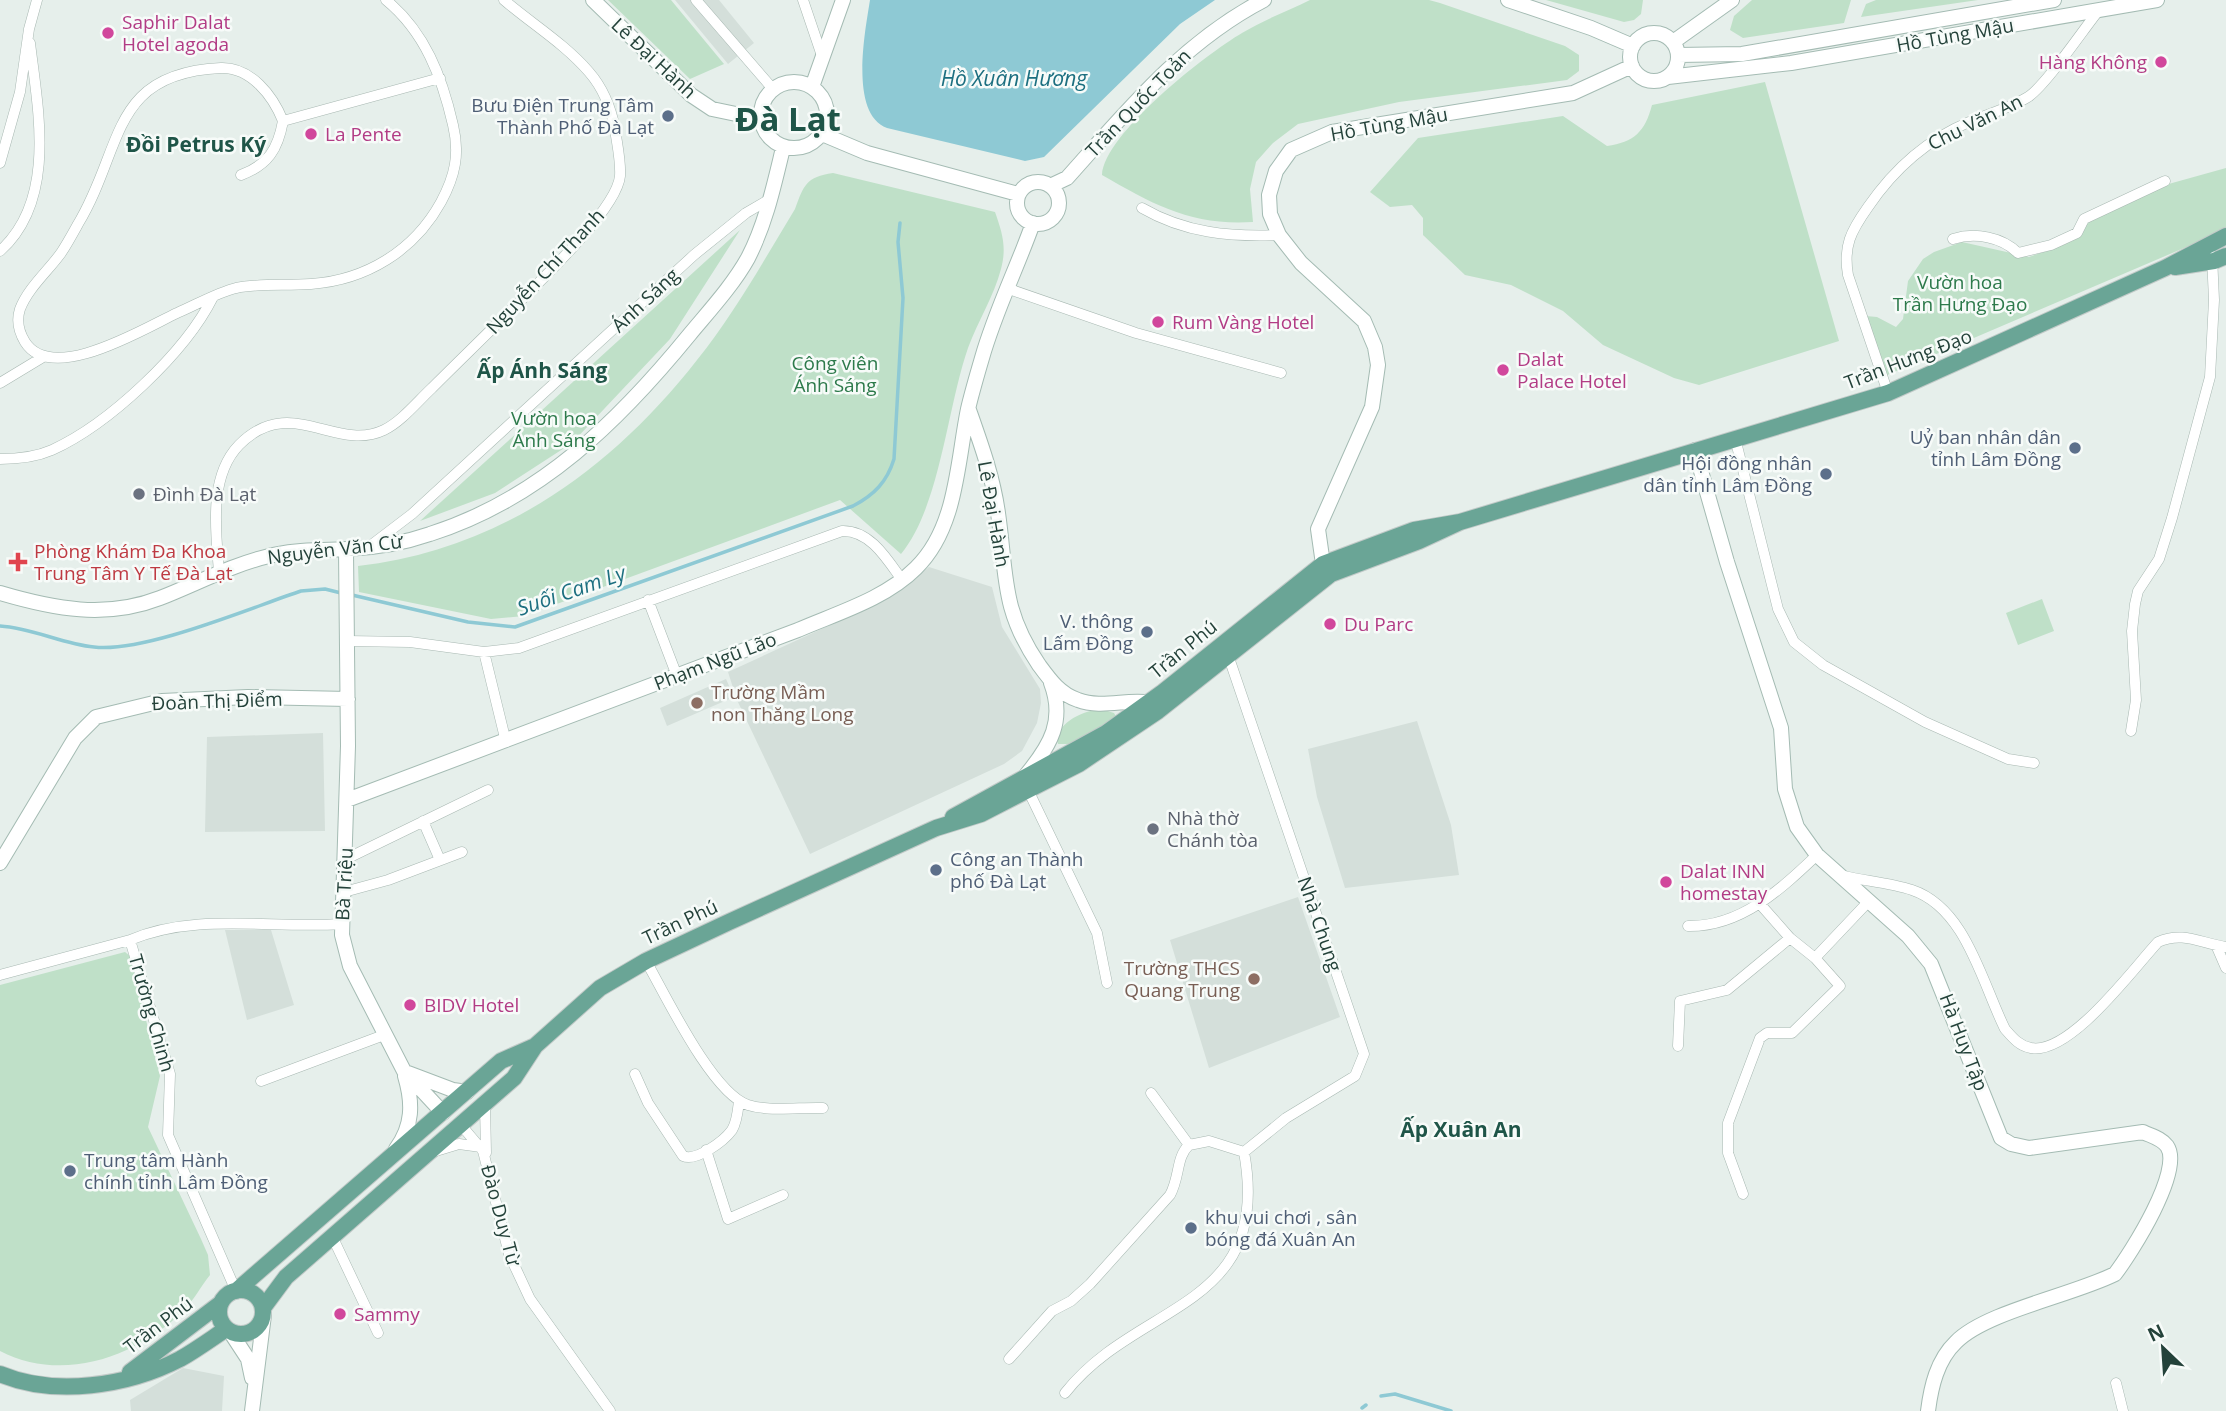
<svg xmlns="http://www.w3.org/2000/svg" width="2226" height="1411" viewBox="0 0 2226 1411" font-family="'Open Sans',sans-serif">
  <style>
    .built { fill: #d4dfda }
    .green { fill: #bfe0c8 }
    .water { fill: #8ec9d4 }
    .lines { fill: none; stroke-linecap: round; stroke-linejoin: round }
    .stream { stroke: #8ec9d4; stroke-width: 3.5 }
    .street-casing { stroke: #a8b8b2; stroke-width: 11 }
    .secondary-casing { stroke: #a4bbb3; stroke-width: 16 }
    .primary-casing { stroke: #c2cac8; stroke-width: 18 }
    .street { stroke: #fff; stroke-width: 10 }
    .secondary { stroke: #fff; stroke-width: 14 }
    .primary { stroke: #6aa596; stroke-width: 16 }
    .hotel-dot { fill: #d1479c; stroke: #f7fbf9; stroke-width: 2.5 }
    .service-dot { fill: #5c6f8a; stroke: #f7fbf9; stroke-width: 2.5 }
    .worship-dot { fill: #6b7280; stroke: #f7fbf9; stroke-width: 2.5 }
    .health-dot { fill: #e0444e; stroke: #f7fbf9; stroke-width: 2.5 }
    .education-dot { fill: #8d6e63; stroke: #f7fbf9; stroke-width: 2.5 }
    .labels { text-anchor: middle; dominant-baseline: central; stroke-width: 5; stroke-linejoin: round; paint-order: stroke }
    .hotel-label { font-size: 19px; fill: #b23c85; stroke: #f7fbf9; text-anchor: start }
    .street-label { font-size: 19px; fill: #24423a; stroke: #f7fbf9 }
    .service-label { font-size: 19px; fill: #4e5e75; stroke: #f7fbf9; text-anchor: end }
    .park-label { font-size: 19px; fill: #2d7a4b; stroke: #f7fbf9 }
    .worship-label { font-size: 19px; fill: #5b616d; stroke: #f7fbf9; text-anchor: start }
    .health-label { font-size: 19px; fill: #be3a42; stroke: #f7fbf9; text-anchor: start }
    .education-label { font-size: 19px; fill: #785e54; stroke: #f7fbf9; text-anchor: start }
    .water-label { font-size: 21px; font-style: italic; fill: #1c6f80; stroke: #f7fbf9 }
    .neighbourhood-label { font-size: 21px; font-weight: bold; fill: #1f5548; stroke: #f7fbf9 }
    .town-label { font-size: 33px; font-weight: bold; fill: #1f5548; stroke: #f7fbf9 }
  </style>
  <rect width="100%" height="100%" fill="#e6efeb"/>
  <path class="built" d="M 675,0 L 719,0 L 754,43 L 728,64 Z
    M 929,567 L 992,587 L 1002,627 L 1040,689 L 1041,703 L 1037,723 L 1022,751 L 1004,764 L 810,854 L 737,700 L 728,672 L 878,603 L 899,591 Z
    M 726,679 L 734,697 L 667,726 L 660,708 Z
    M 1417,721 L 1451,825 L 1459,875 L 1345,888 L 1317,797 L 1308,749 Z
    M 323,733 L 325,831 L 205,832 L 207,737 Z
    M 1298,897 L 1340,1017 L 1209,1068 L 1170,940 Z
    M 225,930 L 271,930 L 294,1005 L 247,1020 Z
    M 183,1368 L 224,1376 L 222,1411 L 131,1411 L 130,1400 Z"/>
  <path class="green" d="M 608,0 L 671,0 L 724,64 L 690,79 Z
    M 1310,0 L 1429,0 L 1440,3 L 1565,46 L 1579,55 L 1579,71 L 1567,80 L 1399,102 L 1298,124 L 1273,143 L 1256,162 L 1250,189 L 1253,222 C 1192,226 1154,205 1102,175 C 1104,134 1206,54 1242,33 C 1263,20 1288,11 1310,0 Z
    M 1546,0 L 1643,0 L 1641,14 L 1634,20 L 1624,22 Z
    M 1752,0 L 1851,0 L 1844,23 L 1743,38 L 1730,30 L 1734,16 Z
    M 1876,0 L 1978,0 L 1861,17 L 1866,4 Z
    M 1765,82 L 1839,341 L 1699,385 L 1674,378 L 1603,345 L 1563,311 L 1511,285 L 1465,275 L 1423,235 L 1423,218 L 1412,205 L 1390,207 L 1370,192 L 1418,138 L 1563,116 L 1607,146 C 1634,142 1645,132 1652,105 Z
    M 2226,168 L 2226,230 L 1885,376 L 1866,316 L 1877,317 L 1896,327 L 1903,319 L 1908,281 L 1923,259 L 1934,252 L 1962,242 L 2029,257 L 2072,241 L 2086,222 L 2165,185 Z
    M 833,173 L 995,212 C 1002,232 1007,247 1001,269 C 994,296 978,321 968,348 C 947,408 940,507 901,554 L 840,500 L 524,616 L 491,619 L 359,592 L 358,566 C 499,550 611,470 697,360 C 734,314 764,260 795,209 C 804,185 806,177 833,173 Z
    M 740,230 L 670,339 L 572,443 L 495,493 L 420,521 Z
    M 2042,599 L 2054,631 L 2018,645 L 2006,613 Z
    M 1101,709 L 1114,713 L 1118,720 L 1072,744 L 1058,744 C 1053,724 1084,710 1101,709 Z
    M 125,952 L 130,956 L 160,1076 L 148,1127 L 201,1239 L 208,1255 L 210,1275 C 201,1286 194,1300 184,1310 C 136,1358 62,1383 0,1351 L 0,985 Z"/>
  <path class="water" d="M 870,0 L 1215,0 L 1180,24 L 1044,157 L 1025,161 L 887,128 C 849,114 865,32 870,0 Z"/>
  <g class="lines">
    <path class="stream" d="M 352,595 L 468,622 L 515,627 L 853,506 C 874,495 887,482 894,459 L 903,298 L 898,242 L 900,223
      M 0,626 C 33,628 62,644 94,647 C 144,653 250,608 301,591 L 325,589 L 341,593
      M 1381,1396 L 1395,1394 L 1451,1411
      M 1362,1408 L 1366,1405"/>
    <g class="street-casing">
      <path id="street" d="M 386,0 C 425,32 442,77 453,125 C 460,154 455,176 441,202 C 414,251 366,280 311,284 C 286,286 260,283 236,288 C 216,293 196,305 177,313 C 145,328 52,385 25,342 C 19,332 16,321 20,309 C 28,288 48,271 61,253 C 67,244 73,233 78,224 C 124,148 109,73 221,68 C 251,67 273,96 283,121 L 440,78
        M 696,0 L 773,89
        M 803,0 L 822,56
        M 0,163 L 20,92 L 29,29 L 37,0
        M 241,175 C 268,165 278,149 283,121
        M 1142,208 C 1185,233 1230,237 1279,235
        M 1953,239 C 1975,232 2002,237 2018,253 L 2051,245 L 2077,233 L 2084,219 L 2165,181
        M 0,251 C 57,200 38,110 30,43
        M 1009,289 L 1136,333 L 1281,373
        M 0,383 L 43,357
        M 1888,393 L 1848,275 C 1843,246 1851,231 1868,207 C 1894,169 1926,140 1969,122 C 1988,114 2010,108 2028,97 C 2046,85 2083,30 2099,10
        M 1735,438 L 1778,609 L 1794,642 L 1823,665 L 1925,722 L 2008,759 L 2034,763
        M 0,459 C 17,459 36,457 52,450 C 109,424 185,353 213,297
        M 370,546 L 412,514 L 694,255 L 746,213 L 770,199
        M 219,572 C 216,532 208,477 239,445 C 290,393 336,453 384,430 C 402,421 417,402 432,388 C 457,363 482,339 507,314 C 533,288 617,210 620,176 C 621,161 617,144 615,129 C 611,108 603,88 589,72 C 565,44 532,24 504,0
        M 648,600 L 677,676
        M 347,641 L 410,642 L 484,652 L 519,648 L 842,531 C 870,530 887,559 902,580
        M 484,652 L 506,742
        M 1227,652 L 1364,1054 L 1355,1076 L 1286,1118 L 1244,1152
        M 2131,731 L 2136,700 L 2132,631 L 2135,604 L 2138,591 L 2159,559 L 2172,518 L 2210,377 L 2214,300 L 2212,256
        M 1028,790 L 1097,933 L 1107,983
        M 423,821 L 440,860
        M 346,859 L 488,790
        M 1844,876 C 1866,881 1891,883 1912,890 C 1966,908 1982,983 2005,1029 C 2012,1037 2019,1046 2031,1048 C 2070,1055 2132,970 2158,942 C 2183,931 2200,943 2226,947
        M 344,892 L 388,880 L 462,852
        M 1760,904 L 1790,938
        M 1688,926 C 1741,927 1781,889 1817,855
        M 130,940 C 196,912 271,929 341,924
        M 2216,945 L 2226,968
        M 1815,958 L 1868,902
        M 646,961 C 666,996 712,1093 748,1105 C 770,1112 801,1107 823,1108
        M 0,975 L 130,940 L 170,1074 L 168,1135 L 236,1291
        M 1678,1046 L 1680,1001 L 1727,990 L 1790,938 L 1815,958 L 1840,986 L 1792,1033 L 1767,1033 L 1760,1038 L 1728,1123 L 1728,1153 L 1743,1194
        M 635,1074 L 648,1103 L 683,1156 C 696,1162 724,1141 732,1130 C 737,1122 738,1110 739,1101
        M 261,1081 L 384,1035
        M 1151,1093 L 1189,1145
        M 485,1105 L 486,1153
        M 461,1125 L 483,1151 L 509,1254 L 530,1299 L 610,1411
        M 706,1150 L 728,1219 L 783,1195
        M 436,1151 L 459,1144 L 481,1147
        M 332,1236 L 378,1333
        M 1009,1359 L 1052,1311 L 1071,1301 L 1090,1284 L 1170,1195 C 1180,1177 1176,1157 1189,1145 L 1209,1141 L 1244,1152
        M 2116,1383 L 2123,1411
        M 1065,1393 C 1138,1300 1273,1311 1244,1152"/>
    </g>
    <g class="secondary-casing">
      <path id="secondary" d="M 593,0 L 691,95 L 712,109 L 760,119
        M 1508,0 L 1591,28 L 1633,46
        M1630 57a24 24 0 1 1 48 0a24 24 0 1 1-48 0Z
        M 1673,42 L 1732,0
        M 1678,55 L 1742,54 L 2054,0
        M 1668,77 L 1791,63 L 2157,0
        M761 115a33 33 0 1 1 66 0a33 33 0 1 1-66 0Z
        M 812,87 L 843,0
        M 822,134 L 867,153 L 1018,194
        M1017 203a21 21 0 1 1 42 0a21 21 0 1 1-42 0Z
        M 1050,186 L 1067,178 C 1127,111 1183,42 1264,0
        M 969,410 C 981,444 993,477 998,513 C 1007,576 1001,609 1039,665 C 1050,680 1060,694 1078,700 C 1102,709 1129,698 1152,703
        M 1695,450 L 1727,562 L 1781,728 L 1785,789 L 1797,827 L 1817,855 L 1908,936 L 1931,964 L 2001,1138 L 2011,1144 L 2029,1148 L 2143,1132 C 2151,1136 2161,1138 2167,1146 C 2184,1170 2131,1253 2115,1274 C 2073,1295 1985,1312 1956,1342 C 1937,1360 1931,1387 1928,1411
        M 346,550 L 348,746 L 342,935 L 350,966 L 404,1071 L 443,1113
        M 1329,571 L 1323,564 L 1318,529 L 1372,407 L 1378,365 L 1375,347 L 1364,321 L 1301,263 L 1279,235 L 1270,214 L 1269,195 L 1276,171 L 1291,150 L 1332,132 L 1573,93 L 1632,66
        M 0,593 C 54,609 106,619 160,598 C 196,584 231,565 269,556 C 295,549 320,551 347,549 C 375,548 404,543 430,534 C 540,499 619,421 690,334 C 710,310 733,285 748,258 C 766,223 774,185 783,148
        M 1026,775 C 1051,745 1065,720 1051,683
        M 347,800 L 798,630 C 837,613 885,599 916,568 C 957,528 957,463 968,409 C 972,392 977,375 982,358 C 995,312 1017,268 1033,223
        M 0,863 L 75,738 L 96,717 L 162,701 L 248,697 L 348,699
        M 408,1073 L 453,1090 L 467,1092
        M 396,1149 C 413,1126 413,1103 405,1076
        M 231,1333 L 248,1359 L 252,1378
        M 252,1411 L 264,1315"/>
    </g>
    <g class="primary-casing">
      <path id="primary" d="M 2175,267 L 2214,261 L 2226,256
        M 953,817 L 1106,733 L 1163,692 L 1323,564 L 1414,530 L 1460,522 L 1888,393 L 2165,268 L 2226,236
        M219 1312a22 22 0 1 1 44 0a22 22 0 1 1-44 0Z
        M 236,1291 L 501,1061 L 535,1046
        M 263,1308 L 286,1277 L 514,1078 L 535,1046 L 600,988 L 646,961 L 729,922 L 936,828 L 981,814 L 1079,764 L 1158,711 L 1331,574 L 1419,541 L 1460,522
        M 130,1372 L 221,1303
        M 0,1374 C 55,1397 128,1386 180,1359 C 196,1350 211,1339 226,1329"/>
    </g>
    <use href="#street" class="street"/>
    <use href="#secondary" class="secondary"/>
    <use href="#primary" class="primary"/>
  </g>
  <g class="hotel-dot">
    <circle cx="108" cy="33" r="7"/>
    <circle cx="2161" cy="62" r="7"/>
    <circle cx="311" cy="134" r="7"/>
    <circle cx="1158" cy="322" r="7"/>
    <circle cx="1503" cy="370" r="7"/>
    <circle cx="1330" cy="624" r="7"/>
    <circle cx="1666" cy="882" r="7"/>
    <circle cx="410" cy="1005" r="7"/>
    <circle cx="340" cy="1314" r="7"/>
  </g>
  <g class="service-dot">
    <circle cx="668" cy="116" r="7"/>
    <circle cx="2075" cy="448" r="7"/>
    <circle cx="1826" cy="474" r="7"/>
    <circle cx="1147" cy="632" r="7"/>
    <circle cx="936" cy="870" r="7"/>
    <circle cx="70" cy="1171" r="7"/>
    <circle cx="1191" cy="1228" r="7"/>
  </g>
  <g class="worship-dot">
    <circle cx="139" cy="494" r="7"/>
    <circle cx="1153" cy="829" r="7"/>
  </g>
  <path class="health-dot" d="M14.5 551.5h7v7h7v7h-7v7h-7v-7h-7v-7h7z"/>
  <g class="education-dot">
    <circle cx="697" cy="703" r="7"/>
    <circle cx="1254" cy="979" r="7"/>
  </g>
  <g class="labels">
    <g class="hotel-label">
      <text x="122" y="22">Saphir Dalat<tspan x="122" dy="22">Hotel agoda</tspan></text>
      <text x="2147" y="62" text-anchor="end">Hàng Không</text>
      <text x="325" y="134">La Pente</text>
      <text x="1172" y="322">Rum Vàng Hotel</text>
      <text x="1517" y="359">Dalat<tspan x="1517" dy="22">Palace Hotel</tspan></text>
      <text x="1344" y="624">Du Parc</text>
      <text x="1680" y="871">Dalat INN<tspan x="1680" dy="22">homestay</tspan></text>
      <text x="424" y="1005">BIDV Hotel</text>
      <text x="354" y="1314">Sammy</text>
    </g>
    <g class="street-label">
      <text transform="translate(1955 35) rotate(-10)">Hồ Tùng Mậu</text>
      <text transform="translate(654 58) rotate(43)">Lê Đại Hành</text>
      <text transform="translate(1138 103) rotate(-46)">Trần Quốc Toản</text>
      <text transform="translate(1975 122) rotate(-26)">Chu Văn An</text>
      <text transform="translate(1389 124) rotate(-10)">Hồ Tùng Mậu</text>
      <text transform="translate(545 271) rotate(-47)">Nguyễn Chí Thanh</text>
      <text transform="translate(645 300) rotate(-43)">Ánh Sáng</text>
      <text transform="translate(1908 359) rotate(-21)">Trần Hưng Đạo</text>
      <text transform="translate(994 514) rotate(80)">Lê Đại Hành</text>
      <text transform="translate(335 549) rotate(-7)">Nguyễn Văn Cừ</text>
      <text transform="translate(1183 649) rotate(-39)">Trần Phú</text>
      <text transform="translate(715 661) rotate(-21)">Phạm Ngũ Lão</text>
      <text transform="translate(217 701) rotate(-2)">Đoàn Thị Điểm</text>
      <text transform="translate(344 884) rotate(-87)">Bà Triệu</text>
      <text transform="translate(680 922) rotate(-25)">Trần Phú</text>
      <text transform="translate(1320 924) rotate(71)">Nhà Chung</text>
      <text transform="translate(152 1013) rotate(74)">Trường Chinh</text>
      <text transform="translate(1964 1042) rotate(69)">Hà Huy Tập</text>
      <text transform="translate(501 1215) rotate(75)">Đào Duy Từ</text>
      <text transform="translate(158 1325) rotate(-37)">Trần Phú</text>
    </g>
    <g class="service-label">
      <text x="654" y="105">Bưu Điện Trung Tâm<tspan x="654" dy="22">Thành Phố Đà Lạt</tspan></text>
      <text x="2061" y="437">Uỷ ban nhân dân<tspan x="2061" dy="22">tỉnh Lâm Đồng</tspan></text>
      <text x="1812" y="463">Hội đồng nhân<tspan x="1812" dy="22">dân tỉnh Lâm Đồng</tspan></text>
      <text x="1133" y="621">V. thông<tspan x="1133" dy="22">Lấm Đồng</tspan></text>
      <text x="950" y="859" text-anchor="start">Công an Thành<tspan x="950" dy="22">phố Đà Lạt</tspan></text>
      <text x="84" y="1160" text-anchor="start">Trung tâm Hành<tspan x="84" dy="22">chính tỉnh Lâm Đồng</tspan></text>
      <text x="1205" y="1217" text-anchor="start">khu vui chơi , sân<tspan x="1205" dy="22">bóng đá Xuân An</tspan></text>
    </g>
    <g class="park-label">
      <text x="1960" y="282">Vườn hoa<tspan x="1960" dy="22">Trần Hưng Đạo</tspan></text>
      <text x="835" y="363">Công viên<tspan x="835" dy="22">Ánh Sáng</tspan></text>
      <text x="554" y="418">Vườn hoa<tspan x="554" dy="22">Ánh Sáng</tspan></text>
    </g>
    <g class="worship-label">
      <text x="153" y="494">Đình Đà Lạt</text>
      <text x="1167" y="818">Nhà thờ<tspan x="1167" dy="22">Chánh tòa</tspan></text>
    </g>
    <g class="health-label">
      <text x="34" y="551">Phòng Khám Đa Khoa<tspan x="34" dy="22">Trung Tâm Y Tế Đà Lạt</tspan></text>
    </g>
    <g class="education-label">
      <text x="711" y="692">Trường Mầm<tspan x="711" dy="22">non Thăng Long</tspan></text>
      <text x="1240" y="968" text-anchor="end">Trường THCS<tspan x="1240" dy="22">Quang Trung</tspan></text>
    </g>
    <g class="water-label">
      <text x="1014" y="78">Hồ Xuân Hương</text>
      <text transform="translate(571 590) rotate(-19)">Suối Cam Ly</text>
    </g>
    <g class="neighbourhood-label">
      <text x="196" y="144">Đồi Petrus Ký</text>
      <text x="542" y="370">Ấp Ánh Sáng</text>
      <text x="1461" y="1129">Ấp Xuân An</text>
    </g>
    <g class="town-label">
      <text x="788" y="118">Đà Lạt</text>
    </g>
  </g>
  <g transform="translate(2163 1348) rotate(335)" stroke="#f7fbf9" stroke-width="5" paint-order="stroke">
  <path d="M0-5L12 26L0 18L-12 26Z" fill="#24423a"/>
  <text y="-10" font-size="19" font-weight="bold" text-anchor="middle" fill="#24423a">N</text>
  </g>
</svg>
